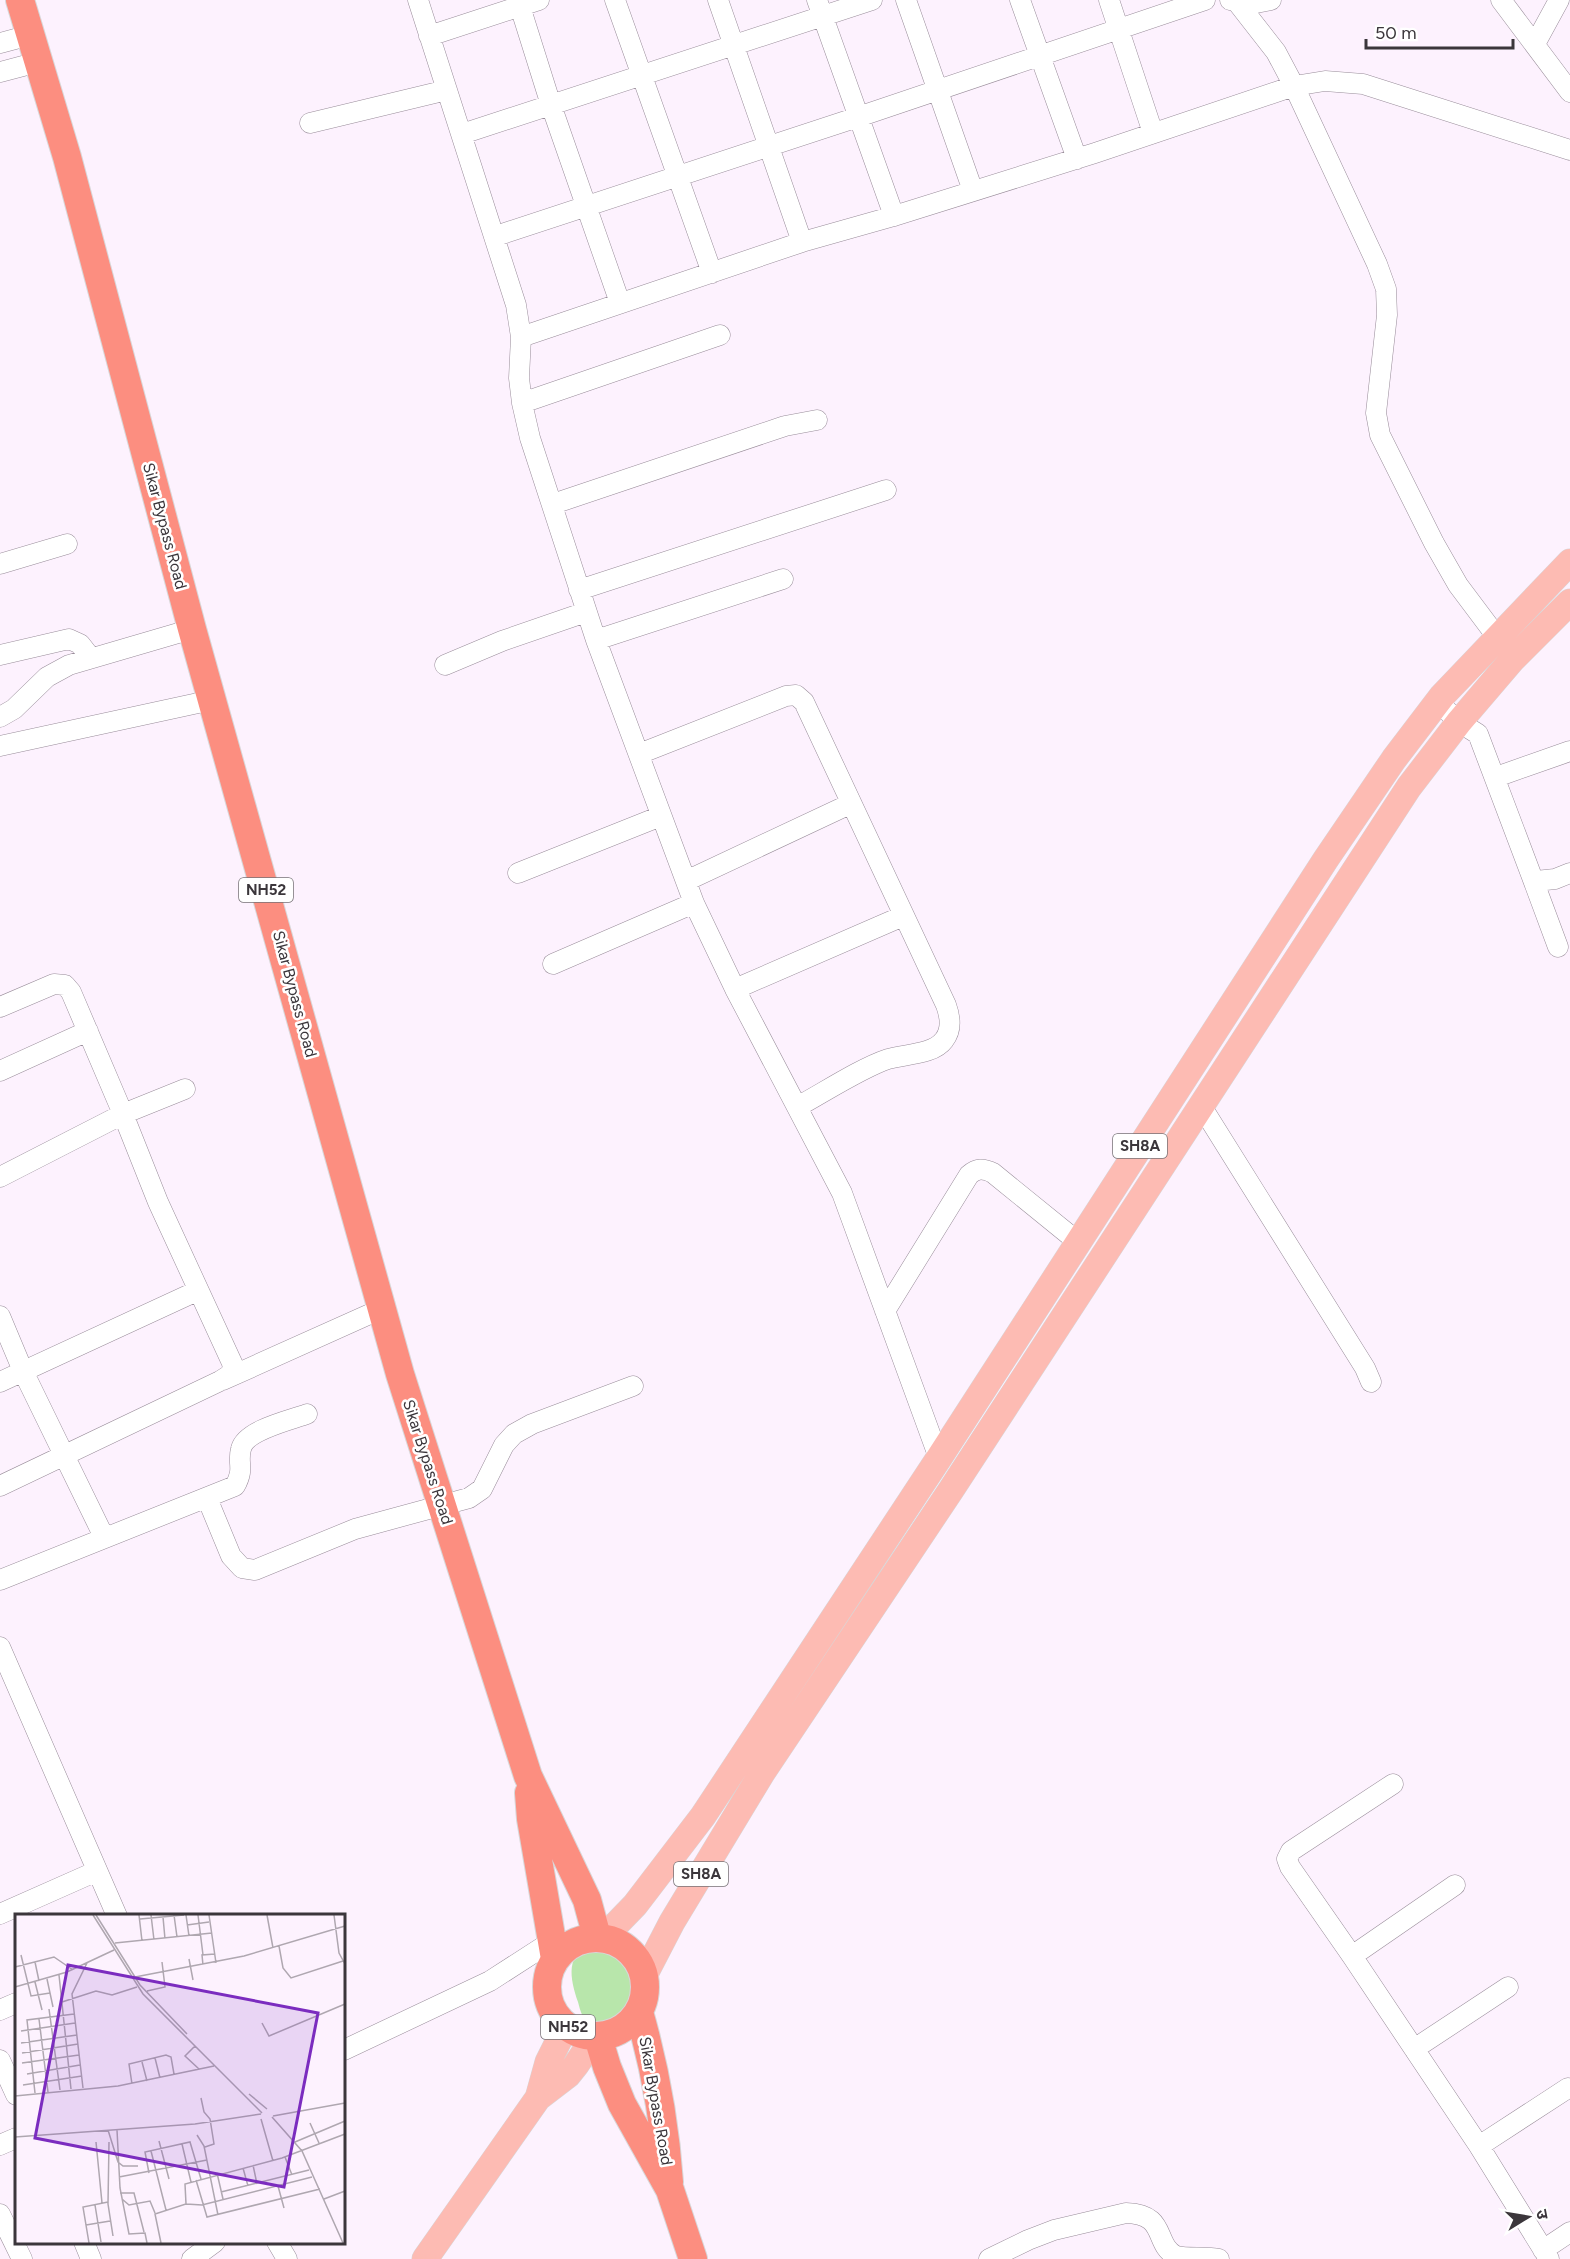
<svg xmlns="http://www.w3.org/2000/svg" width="1570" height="2259" viewBox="0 0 1570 2259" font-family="Figtree,'Noto Sans Devanagari',sans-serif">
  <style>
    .green { fill: #b8e6ab }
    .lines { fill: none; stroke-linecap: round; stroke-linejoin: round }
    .minor-casing { stroke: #998d9a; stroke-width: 21 }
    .major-casing { stroke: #d8d7d8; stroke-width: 27 }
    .highway-casing { stroke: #d8d7d8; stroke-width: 30 }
    .minor { stroke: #fff; stroke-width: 20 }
    .major { stroke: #fdbbb3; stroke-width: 26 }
    .highway { stroke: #fc8e80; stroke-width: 28 }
    .labels { text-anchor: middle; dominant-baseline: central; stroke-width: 5; stroke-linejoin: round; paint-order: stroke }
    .shield { fill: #fff; stroke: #767276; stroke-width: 1.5 }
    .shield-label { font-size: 15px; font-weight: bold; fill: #3b363b }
    .street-label { font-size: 16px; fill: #3b363b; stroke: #fff }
    .inset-road { fill: none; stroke: #afa7b0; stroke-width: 1.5 }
    .view { fill: #7b2cbf; fill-opacity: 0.15; stroke: #7b2cbf; stroke-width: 3 }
    .inset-edge { fill: none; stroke: #3b363b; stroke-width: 3 }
  </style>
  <rect width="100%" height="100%" fill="#fdf2fe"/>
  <path class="green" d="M 595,1945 L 613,1946 C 627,1962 634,1979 637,2000 C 638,2008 633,2021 626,2024 C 616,2030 601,2033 591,2026 C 583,2021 580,2010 578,2002 C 570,1979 564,1951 595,1945 Z"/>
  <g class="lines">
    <g class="minor-casing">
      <path id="minor" d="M 418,0 L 516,305 L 521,337 L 519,378 L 522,403 L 530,438 L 596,640 L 694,903 L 735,989 L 842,1193 L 939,1458
        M 518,0 L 551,105 L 620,303
        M 615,0 L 712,273
        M 718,0 L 802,242
        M 817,0 L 894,216
        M 906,0 L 973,191
        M 1020,0 L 1077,159
        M 1109,0 L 1153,133
        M 1230,0 L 1256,3 L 1271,0
        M 1501,0 L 1570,92
        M 1237,2 L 1276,52 L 1294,86 L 1377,264 L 1386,289 L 1387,315 L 1376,413 L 1380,435 L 1434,543 L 1458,585 L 1497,637
        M 429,36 L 539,0
        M 0,43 L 30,35
        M 1535,44 L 1559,0
        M 0,72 L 38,62
        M 310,123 L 447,90
        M 462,134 L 872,0
        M 496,236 L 858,117 L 1205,0
        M 521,337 L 802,242 L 894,216 L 1095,153 L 1294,86 L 1325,81 L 1363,84 L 1570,150
        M 522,403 L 720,335
        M 553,504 L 785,426 L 817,420
        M 0,564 L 67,544
        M 579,590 L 886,490
        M 596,640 L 783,579
        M 0,655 L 69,639 L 80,644 L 91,658
        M 445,665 L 502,641 L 586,612
        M 1438,702 L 1459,722 L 1478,734 L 1532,877 L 1536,881 L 1555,879 L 1570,873
        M 0,717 L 14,709 L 47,677 L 69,665 L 192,629
        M 0,746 L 212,700
        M 639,754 L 786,696 L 796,695 L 804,702 L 946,1005 C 950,1016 952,1030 944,1040 C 933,1055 904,1054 888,1059 C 861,1068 823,1093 797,1107
        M 1496,777 L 1570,751
        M 518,873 L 661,816
        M 1532,877 L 1558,947
        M 686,881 L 850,804
        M 553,964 L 694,903
        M 735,989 L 903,916
        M 0,1007 L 54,984 L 65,985 L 71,992 L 123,1114 L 158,1202 L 233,1365 L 231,1374 L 220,1381 L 0,1486
        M 0,1071 L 88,1031
        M 1200,1104 L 1365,1368 L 1371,1382
        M 0,1177 L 123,1114 L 185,1089
        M 885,1311 L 969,1175 C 977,1168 983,1168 993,1173 L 1078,1242
        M 0,1316 L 23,1371 L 104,1537
        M 223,1380 L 381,1309
        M 0,1382 L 197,1291
        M 207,1498 L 231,1556 L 242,1568 L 255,1570 L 355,1529 L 469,1498 L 482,1489 L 504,1445 L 514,1434 L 532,1424 L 633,1386
        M 0,1580 L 235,1486 C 245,1468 237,1464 241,1449 C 245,1430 291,1420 307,1414
        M 0,1647 L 117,1916
        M 1393,1784 L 1291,1851 L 1287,1859 L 1290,1867 L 1352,1956 L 1479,2146 L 1549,2259
        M 0,1914 L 97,1871
        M 1352,1956 L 1455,1885
        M 0,2010 L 16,2003
        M 1414,2049 L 1508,1987
        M 344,2050 L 490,1981 L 552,1941
        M 0,2060 L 16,2095
        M 0,2145 L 16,2138
        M 1479,2146 L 1568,2088
        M 0,2214 L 22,2259
        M 84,2242 L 91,2259
        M 277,2242 L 287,2259
        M 1543,2250 L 1570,2232
        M 192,2259 L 215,2242
        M 989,2259 L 1028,2240 L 1054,2230 L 1126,2213 C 1168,2214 1153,2244 1176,2256 C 1188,2259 1206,2256 1219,2259"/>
    </g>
    <g class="major-casing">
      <path id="major" d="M 603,1938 L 635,1905 L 703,1816 L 939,1458 L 1326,859 L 1394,759 L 1442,696 L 1570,562
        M 644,1976 L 672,1922 L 762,1773 L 951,1490 L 1409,787 L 1459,722 L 1512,660 L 1570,602
        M 538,2098 L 548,2062 L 566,2026
        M 425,2259 L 538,2098 L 568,2075 L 576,2065 L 586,2050 L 589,2036"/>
    </g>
    <g class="highway-casing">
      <path id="highway" d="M 20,0 L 67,157 L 192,629 L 400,1374 L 528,1776 L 587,1900 L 597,1937
        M 529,1793 L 531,1819 L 555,1959
        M547 1987a49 49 0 1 1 98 0a49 49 0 1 1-98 0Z
        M 639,2012 C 655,2068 665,2124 669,2182
        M 598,2037 L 607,2067 L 622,2104 L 670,2190 L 693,2259"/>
    </g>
    <use href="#minor" class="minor"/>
    <use href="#major" class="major"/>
    <use href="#highway" class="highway"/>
  </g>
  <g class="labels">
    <g class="shield">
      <rect x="239" y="878" width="54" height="24" rx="4.5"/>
      <rect x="1113" y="1134" width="54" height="24" rx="4.5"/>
      <rect x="674" y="1862" width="54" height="24" rx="4.5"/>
      <rect x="541" y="2015" width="54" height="24" rx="4.5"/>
    </g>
    <g class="shield-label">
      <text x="266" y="890">NH52</text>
      <text x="1140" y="1146">SH8A</text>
      <text x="701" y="1874">SH8A</text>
      <text x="568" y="2027">NH52</text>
    </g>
    <g class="street-label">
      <text transform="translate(165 526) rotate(75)">Sikar Bypass Road</text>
      <text transform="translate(295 994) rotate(75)">Sikar Bypass Road</text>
      <text transform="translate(428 1462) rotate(72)">Sikar Bypass Road</text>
      <text transform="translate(656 2101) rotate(80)">Sikar Bypass Road</text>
    </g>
  </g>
  <g transform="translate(15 1914)">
    <rect width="330" height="330" fill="#fdf2fe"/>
    <path class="inset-road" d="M 78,1 L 128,80 L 247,199M 81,1 L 125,71 L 172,120M 124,1 L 127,27M 136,1 L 139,26M 159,1 L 162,23M 171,1 L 174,22M 183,1 L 188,41M 194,1 L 201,49M 252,1 L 258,34M 319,1 L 324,39 L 330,50M 148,3 L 150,25M 125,5 L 169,1M 172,11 L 194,8M 100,29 L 197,19M 264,32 L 268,54 L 276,64 L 328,47M 6,41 L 16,82 L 35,79M 174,45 L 178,66M 20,48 L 24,67M 188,51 L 187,41 L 200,40M 0,53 L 39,43 L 58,56M 44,61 L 56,175M 120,63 L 229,42 L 330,12M 32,65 L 38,93M 20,68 L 27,96M 0,73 L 52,58 L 99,36M 132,77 L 150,73 L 147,48M 47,88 L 81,77 L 97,81 L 122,73M 34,95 L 45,176M 24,105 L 33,178M 247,109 L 254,122 L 330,90M 6,117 L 60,109M 6,129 L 62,121M 180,132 L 170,142 L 184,155M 7,139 L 63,130M 140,144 L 145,164M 127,148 L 132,167M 7,149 L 64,141M 12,160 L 65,151M 117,170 L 114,150 L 151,141 L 156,143 L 159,160M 8,171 L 67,162M 68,174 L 57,80 L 72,49M 20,179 L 12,106 L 59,100M 234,180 L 252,195M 0,182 L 103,172 L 199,152M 186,184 L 189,198 L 195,205 L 199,230 L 190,233M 258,202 L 330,189M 257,203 L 287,237 L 328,329M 246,205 L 258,247M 295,209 L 304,229M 93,216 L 103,248 L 108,252 L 123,252M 102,216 L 105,274 L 114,320 L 130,319 L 132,329M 182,221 L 189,232 L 203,301M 0,223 L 180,210 L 246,200M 144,227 L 154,265M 81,228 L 87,289M 94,228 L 93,290 L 98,322M 280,228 L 330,207M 167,230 L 176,268M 136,237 L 151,296M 270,243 L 277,261M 238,251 L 242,270M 228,254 L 233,272M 134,259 L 130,238 L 175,228 L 186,265M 202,259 L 208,285M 104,263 L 192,246M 181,266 L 192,303 L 305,275M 263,272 L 269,294M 206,278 L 294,256M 105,279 L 119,279 L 129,318M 107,285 L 114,291 L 135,287 L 140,299M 309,285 L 330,277M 171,290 L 187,291 L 297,263M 80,291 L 86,328M 71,311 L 95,307M 74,329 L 68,293 L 93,288M 146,329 L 140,300 L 171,290 L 170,270 L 267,244 L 330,220"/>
    <path class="view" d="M 53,51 L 303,99 L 269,273 L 20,224 Z"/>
    <rect width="330" height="330" class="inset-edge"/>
  </g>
  <g transform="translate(1528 2217) rotate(79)" stroke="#ffffff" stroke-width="4.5" paint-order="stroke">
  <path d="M0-4.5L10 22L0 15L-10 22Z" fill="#3b363b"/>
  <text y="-9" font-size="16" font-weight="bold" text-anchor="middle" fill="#3b363b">उ</text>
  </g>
  <path d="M1366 39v9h147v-9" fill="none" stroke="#3b363b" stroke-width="3"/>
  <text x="1375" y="39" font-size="18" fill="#3b363b" stroke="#ffffff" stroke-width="4.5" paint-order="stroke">50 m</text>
</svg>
